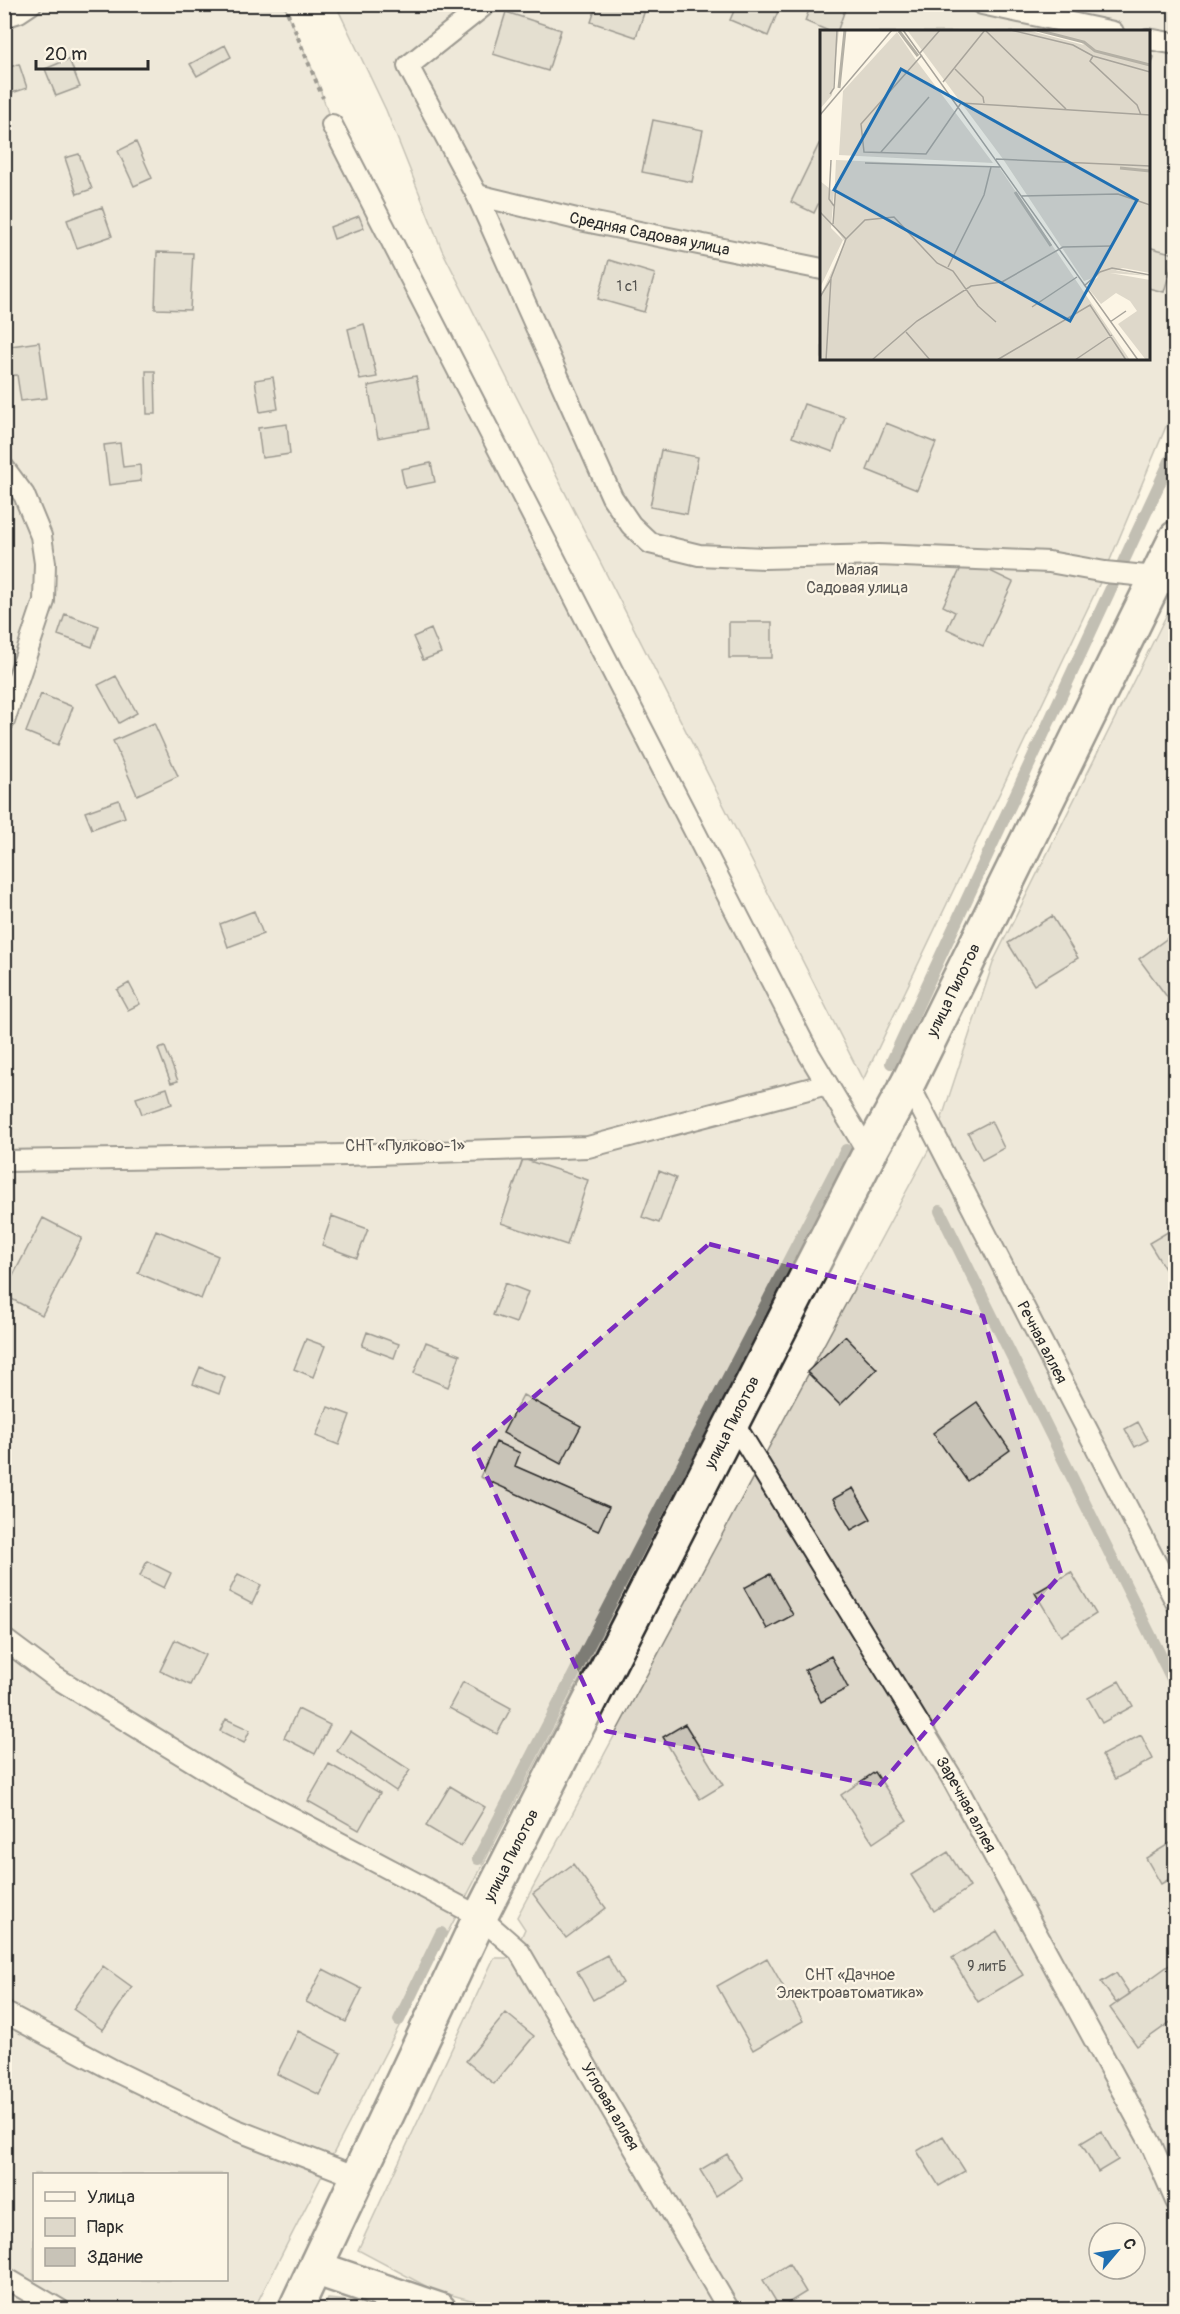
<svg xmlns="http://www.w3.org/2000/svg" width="1180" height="2314" viewBox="0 0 1180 2314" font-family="Pangolin,sans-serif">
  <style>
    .green { fill: #ded8ca; stroke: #84827a; stroke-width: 1.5; fill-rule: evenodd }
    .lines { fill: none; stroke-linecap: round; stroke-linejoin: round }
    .stream { stroke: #7d7b74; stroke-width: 12 }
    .building { fill: #c8c3b7; stroke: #2b2b2b; stroke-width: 1.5 }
    .lane-casing { stroke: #2b2b2b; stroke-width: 24 }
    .street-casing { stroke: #2b2b2b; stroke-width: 38 }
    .secondary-casing { stroke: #2b2b2b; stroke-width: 38 }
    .path { stroke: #2b2b2b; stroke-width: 4; stroke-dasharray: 4.5 4.5; stroke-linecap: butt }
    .lane { stroke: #fcf5e5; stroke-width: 20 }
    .street { stroke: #fcf5e5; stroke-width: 33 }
    .secondary { stroke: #fcf5e5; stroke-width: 33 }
    .marked { fill: none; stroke: #7b2cbf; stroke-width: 4.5; stroke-dasharray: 12 8; stroke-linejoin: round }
    .labels { text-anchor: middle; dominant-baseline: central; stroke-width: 4.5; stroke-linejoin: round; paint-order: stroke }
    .number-label { font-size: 14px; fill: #52514e }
    .street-label { font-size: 16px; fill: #2b2b2b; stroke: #fcf5e5 }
    .park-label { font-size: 16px; fill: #585653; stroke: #fcf5e5 }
    .inset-river { fill: none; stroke: #b4b0a5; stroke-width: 3 }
    .inset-road { fill: none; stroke: #a8a49b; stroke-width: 1.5 }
    .view { fill: #1f6fb2; fill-opacity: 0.15; stroke: #1f6fb2; stroke-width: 3 }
    .inset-edge { fill: none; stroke: #2b2b2b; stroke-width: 3 }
  </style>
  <rect width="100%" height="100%" fill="#fcf5e5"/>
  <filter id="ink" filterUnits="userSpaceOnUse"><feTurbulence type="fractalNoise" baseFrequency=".0167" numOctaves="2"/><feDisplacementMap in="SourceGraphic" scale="12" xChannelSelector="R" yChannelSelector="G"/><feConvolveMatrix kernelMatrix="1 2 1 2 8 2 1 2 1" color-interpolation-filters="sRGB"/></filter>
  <g filter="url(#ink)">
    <path class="green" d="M 23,4 L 284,5 L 317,80 L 332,125 L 856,1144 C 659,1534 451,1919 254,2309 L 5,2310 L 5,14 ZM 34,2174 L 226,2174 L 226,2280 L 34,2280 Z
      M 336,5 L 1175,5 L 1175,405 L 1105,572 L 863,1080 L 442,250 L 386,110 ZM 822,32 L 1148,32 L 1148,358 L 822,358 Z
      M 1175,598 L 1175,2309 L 486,2309 L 478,2302 L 433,2290 L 358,2250 L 494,1958 L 512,1958 L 525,1929 L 517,1917 L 936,1136 L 994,960 ZM 1099,2233 L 1135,2233 L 1135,2269 L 1099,2269 Z
      M 328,2299 L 377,2304 L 391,2310 L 323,2310 Z"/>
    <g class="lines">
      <path class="stream" d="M 891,1063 L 1176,448
        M 940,1211 L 1176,1687
        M 478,1859 L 846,1150
        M 399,2020 L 441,1933"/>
    </g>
    <path class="building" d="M 597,4 L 647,4 L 636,37 L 591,22 Z
      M 737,4 L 781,4 L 768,36 L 730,20 Z
      M 811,4 L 847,4 L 837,32 L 831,32 L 805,21 Z
      M 506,12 L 561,30 L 548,71 L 493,54 Z
      M 225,45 L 231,57 L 197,76 L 190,64 Z
      M 1148,55 L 1154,57 L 1148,76 Z
      M 69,59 L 80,87 L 56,96 L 45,69 Z
      M 19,64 L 27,88 L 6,95 L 4,69 Z
      M 653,120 L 703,130 L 692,182 L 642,172 Z
      M 136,142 L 152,178 L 134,186 L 118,151 Z
      M 819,144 L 822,145 L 822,196 L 814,213 L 791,202 Z
      M 79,154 L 92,189 L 77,194 L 65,158 Z
      M 102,207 L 112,236 L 77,248 L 67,220 Z
      M 359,216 L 364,228 L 334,239 L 330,227 Z
      M 1148,247 L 1175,254 L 1164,292 L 1148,288 Z
      M 157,252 L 193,253 L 190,310 L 155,309 Z
      M 609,260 L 655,274 L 644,312 L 598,299 Z
      M 364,324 L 377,377 L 360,380 L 348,329 Z
      M 39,342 L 47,398 L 21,401 L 17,375 L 4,376 L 4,347 Z
      M 146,371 L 155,371 L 156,414 L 147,414 Z
      M 416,376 L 427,429 L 378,438 L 368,386 Z
      M 273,377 L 278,409 L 260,412 L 255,380 Z
      M 804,404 L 845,417 L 833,452 L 792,437 Z
      M 886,423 L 936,443 L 917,490 L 867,470 Z
      M 287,424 L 290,454 L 262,458 L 258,428 Z
      M 120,443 L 123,467 L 140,465 L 141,481 L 109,485 L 104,445 Z
      M 661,450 L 698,457 L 687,514 L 650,507 Z
      M 431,463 L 435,482 L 405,488 L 401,469 Z
      M 965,559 L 1013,582 L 983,646 L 947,629 L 955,612 L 943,606 Z
      M 65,614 L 99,626 L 92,647 L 58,635 Z
      M 729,622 L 772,622 L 772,658 L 729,658 Z
      M 431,629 L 441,653 L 423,660 L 413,637 Z
      M 116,676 L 137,713 L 119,723 L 98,685 Z
      M 41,694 L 73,707 L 58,745 L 26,732 Z
      M 154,723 L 178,776 L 137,795 L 113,741 Z
      M 119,800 L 125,817 L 92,829 L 85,812 Z
      M 254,911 L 263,934 L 228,947 L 220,924 Z
      M 1052,916 L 1078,958 L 1034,985 L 1008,943 Z
      M 1176,932 L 1176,1009 L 1139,959 Z
      M 129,983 L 140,1004 L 128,1010 L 117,990 Z
      M 165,1047 L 178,1081 L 171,1083 L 158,1049 Z
      M 167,1088 L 172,1104 L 142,1114 L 136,1098 Z
      M 991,1121 L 1004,1148 L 982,1160 L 968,1133 Z
      M 523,1159 L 588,1180 L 567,1245 L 501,1223 Z
      M 659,1171 L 676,1178 L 659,1223 L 642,1217 Z
      M 332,1216 L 368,1229 L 357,1258 L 322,1245 Z
      M 43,1218 L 82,1238 L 42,1315 L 4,1295 L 4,1293 Z
      M 1176,1227 L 1176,1287 L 1149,1243 Z
      M 156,1230 L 218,1256 L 201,1299 L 138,1273 Z
      M 505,1283 L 528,1292 L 516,1323 L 493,1315 Z
      M 367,1332 L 399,1344 L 394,1358 L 362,1346 Z
      M 845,1336 L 877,1369 L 840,1405 L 807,1372 Z
      M 306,1339 L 325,1346 L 313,1377 L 294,1369 Z
      M 426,1342 L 460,1355 L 448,1387 L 414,1373 Z
      M 200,1367 L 225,1377 L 219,1394 L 193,1384 Z
      M 523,1395 L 581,1426 L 561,1464 L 503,1433 Z
      M 977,1402 L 1010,1450 L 967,1481 L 933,1433 Z
      M 328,1407 L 350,1415 L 339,1445 L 316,1436 Z
      M 1138,1422 L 1148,1440 L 1135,1447 L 1125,1429 Z
      M 496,1442 L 520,1453 L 515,1466 L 609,1507 L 598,1531 L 480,1477 Z
      M 853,1488 L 871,1519 L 851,1530 L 833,1499 Z
      M 147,1561 L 171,1573 L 164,1588 L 140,1576 Z
      M 1071,1572 L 1096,1614 L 1061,1636 L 1035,1593 Z
      M 238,1574 L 261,1585 L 252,1604 L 229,1592 Z
      M 770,1574 L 793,1615 L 767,1629 L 744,1588 Z
      M 175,1640 L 205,1655 L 190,1685 L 160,1671 Z
      M 831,1656 L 848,1688 L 821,1702 L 805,1670 Z
      M 1119,1681 L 1133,1706 L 1102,1723 L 1088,1698 Z
      M 463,1682 L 511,1708 L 497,1734 L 449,1708 Z
      M 298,1709 L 330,1725 L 315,1754 L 284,1738 Z
      M 226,1719 L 250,1730 L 244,1743 L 220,1731 Z
      M 685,1724 L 723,1785 L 700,1799 L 663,1737 Z
      M 350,1731 L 410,1770 L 396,1791 L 337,1751 Z
      M 1141,1735 L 1153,1759 L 1115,1779 L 1102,1755 Z
      M 329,1764 L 380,1793 L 359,1830 L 308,1801 Z
      M 875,1772 L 907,1820 L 873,1843 L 841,1795 Z
      M 450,1786 L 485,1807 L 461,1847 L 426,1826 Z
      M 1175,1840 L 1176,1875 L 1161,1884 L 1146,1858 Z
      M 948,1852 L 970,1887 L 934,1911 L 911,1875 Z
      M 573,1864 L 606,1908 L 566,1938 L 533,1894 Z
      M 997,1931 L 1023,1975 L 978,2002 L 952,1958 Z
      M 607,1955 L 623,1983 L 593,2000 L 577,1971 Z
      M 767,1958 L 803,2021 L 753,2050 L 717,1986 Z
      M 1172,1963 L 1176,1969 L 1176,2018 L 1137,2046 L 1110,2008 Z
      M 103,1966 L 132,1987 L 103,2030 L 73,2009 Z
      M 323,1969 L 362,1989 L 346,2022 L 306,2002 Z
      M 1116,1973 L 1130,1994 L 1116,2003 L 1101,1982 Z
      M 506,2013 L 534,2036 L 494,2084 L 466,2061 Z
      M 298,2031 L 341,2053 L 320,2095 L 277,2074 Z
      M 1101,2131 L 1118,2160 L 1098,2172 L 1081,2143 Z
      M 943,2136 L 965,2171 L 939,2186 L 917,2151 Z
      M 727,2154 L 742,2179 L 716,2196 L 700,2170 Z
      M 789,2264 L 806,2292 L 780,2308 L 763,2280 Z"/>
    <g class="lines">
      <g class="lane-casing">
        <g id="lane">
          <path d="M 486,4 L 408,66 L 477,195 L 612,497 L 631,525 L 650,543 L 699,555 L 764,558 L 879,555 L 1049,562 L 1105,572 L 1156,577 L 1176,586"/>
          <path d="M 982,4 L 1113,32"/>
          <path d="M 4,17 L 19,12 L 31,4"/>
          <path d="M 1148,39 L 1176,44"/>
          <path d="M 332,125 L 809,1054 L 869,1154"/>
          <path id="s1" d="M 477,195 L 585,221 L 822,269"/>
          <path d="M 4,468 L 24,495 L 41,536 L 45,563 L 44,601 L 4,721"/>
          <path id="s2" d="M 908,1083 L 1176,1602"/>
          <path d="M 4,1161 L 346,1155 L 588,1147 L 827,1084"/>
          <path id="s3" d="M 733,1422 L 952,1778 L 1151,2144 L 1176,2201"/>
          <path id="s4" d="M 4,1639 L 55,1677 L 238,1789 L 480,1917 L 519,1951 L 729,2310"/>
          <path d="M 4,2012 L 115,2071 L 234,2129 L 357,2177"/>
          <path d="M 4,2277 L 60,2310"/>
        </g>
      </g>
      <g class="street-casing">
        <g id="street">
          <path id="s5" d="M 480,1917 L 869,1154 L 908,1083 L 1176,538"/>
          <path d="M 315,2268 L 439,2310"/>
        </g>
      </g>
      <g class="secondary-casing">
        <path id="secondary" d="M 295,2310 L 480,1917"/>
      </g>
      <path class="path" d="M 284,4 L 323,98"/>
      <use href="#lane" class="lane"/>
      <use href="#street" class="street"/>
      <use href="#secondary" class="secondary"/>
    </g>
  </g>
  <path d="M0 0H1180V2314H0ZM 709,1244 L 983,1316 L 1061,1574 L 879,1786 L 606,1731 L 474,1449 Z" fill="#fcf5e5" fill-opacity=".55" fill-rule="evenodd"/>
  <path class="marked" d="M 709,1244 L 983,1316 L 1061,1574 L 879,1786 L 606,1731 L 474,1449 Z"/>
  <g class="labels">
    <g class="number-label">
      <text x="627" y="286">1 с1</text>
      <text x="987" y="1966">9 литБ</text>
    </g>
    <g class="street-label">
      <text stroke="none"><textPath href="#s1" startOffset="177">Средняя Садовая улица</textPath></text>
      <text stroke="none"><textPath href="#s5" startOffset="1041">улица Пилотов</textPath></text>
      <text stroke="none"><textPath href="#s2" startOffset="292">Речная аллея</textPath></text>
      <text stroke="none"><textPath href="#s5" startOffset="555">улица Пилотов</textPath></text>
      <text stroke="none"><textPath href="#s3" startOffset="448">Заречная аллея</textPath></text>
      <text stroke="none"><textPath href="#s5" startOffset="69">улица Пилотов</textPath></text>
      <text stroke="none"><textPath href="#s4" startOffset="784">Угловая аллея</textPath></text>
    </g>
    <g class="park-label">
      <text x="857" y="570">Малая<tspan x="857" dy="18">Садовая улица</tspan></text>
      <text x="405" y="1146">СНТ «Пулково-1»</text>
      <text x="850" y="1975">СНТ «Дачное<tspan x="850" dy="18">Электроавтоматика»</tspan></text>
    </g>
  </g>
  <g transform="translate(820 30)">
    <rect width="330" height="330" fill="#fcf5e5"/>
    <path d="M 0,0 L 19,0 L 12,65 L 0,79 ZM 87,0 L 207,0 L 264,15 L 258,10 L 212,0 L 330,0 L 330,243 L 303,238 L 264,251 L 183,129 ZM 77,2 L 96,30 L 173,133 L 19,125 L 23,61 ZM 16,130 L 179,137 L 310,330 L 0,330 L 0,267 L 25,212 L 13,195 ZM 0,151 L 14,162 L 11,198 L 23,210 L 0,258 ZM 294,240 L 330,246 L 290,243 L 330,250 L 330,330 L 326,330 L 298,294 L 317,281 L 310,271 L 296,263 L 281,274 L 267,257 L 281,244 Z" fill="#ded8ca"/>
    <path class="inset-river" d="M 217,0 L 264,12 L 275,21 L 330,35M 79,1 L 98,26M 19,58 L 25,0M 300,138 L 330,141M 195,162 L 231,216"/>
    <path class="inset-road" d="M 83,0 L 318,330M 165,0 L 246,79M 191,0 L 253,15 L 273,26 L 330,42M 100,23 L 120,0M 102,25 L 41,94 L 44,122 L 106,124 L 141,73 L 330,85M 273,26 L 270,31 L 317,75 L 321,85M 135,39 L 163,67 L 164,73M 123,52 L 165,0M 10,64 L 14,58 L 17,0M 0,85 L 72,0M 61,122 L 109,67M 176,129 L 330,136M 11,130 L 9,169 L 14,176M 45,133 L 181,137M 201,166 L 298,164 L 330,175M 0,182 L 26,209 L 11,248 L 6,330M 13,194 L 16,154M 26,209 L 45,190 L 74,187 L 117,233 L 133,241 L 158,276 L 176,292M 128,237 L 164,165 L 171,137M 264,256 L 280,242 L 292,238 L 330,245M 0,267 L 11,249M 212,277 L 257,247M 290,292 L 306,281M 86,302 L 110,330M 52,330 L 97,291 L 151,256 L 182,252 L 243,217 L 292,216M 177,330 L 270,275 L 306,330M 255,330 L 292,305"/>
    <path class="view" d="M 81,39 L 317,170 L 250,291 L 14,160 Z"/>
    <rect width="330" height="330" class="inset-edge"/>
  </g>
  <rect width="1180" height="2314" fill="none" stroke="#fcf5e5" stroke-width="24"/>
  <rect x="12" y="12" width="1156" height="2290" fill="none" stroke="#2b2b2b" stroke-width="2" filter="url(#ink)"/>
  <rect x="33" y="2173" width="195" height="108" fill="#fcf5e5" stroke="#a8a49b" stroke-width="1.5"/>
  <rect x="45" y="2192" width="30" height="9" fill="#fcf5e5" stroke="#a8a49b" stroke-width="1.5"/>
  <text x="87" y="2203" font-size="18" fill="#2b2b2b">Улица</text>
  <rect x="45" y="2218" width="30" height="18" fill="#ded8ca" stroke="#a8a49b" stroke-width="1.5"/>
  <text x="87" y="2233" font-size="18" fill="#2b2b2b">Парк</text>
  <rect x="45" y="2248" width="30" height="18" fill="#c8c3b7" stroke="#a8a49b" stroke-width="1.5"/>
  <text x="87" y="2263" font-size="18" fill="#2b2b2b">Здание</text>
  <g transform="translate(1117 2251) rotate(61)"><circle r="28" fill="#fcf5e5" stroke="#a8a49b" stroke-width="1.5"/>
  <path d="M0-4.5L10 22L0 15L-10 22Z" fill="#1f6fb2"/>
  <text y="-9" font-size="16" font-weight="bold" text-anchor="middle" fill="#2b2b2b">С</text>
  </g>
  <path d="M36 60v9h112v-9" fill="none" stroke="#2b2b2b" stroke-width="3"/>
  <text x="45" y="60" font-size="18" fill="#2b2b2b" stroke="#fcf5e5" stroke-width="4.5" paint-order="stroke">20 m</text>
</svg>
